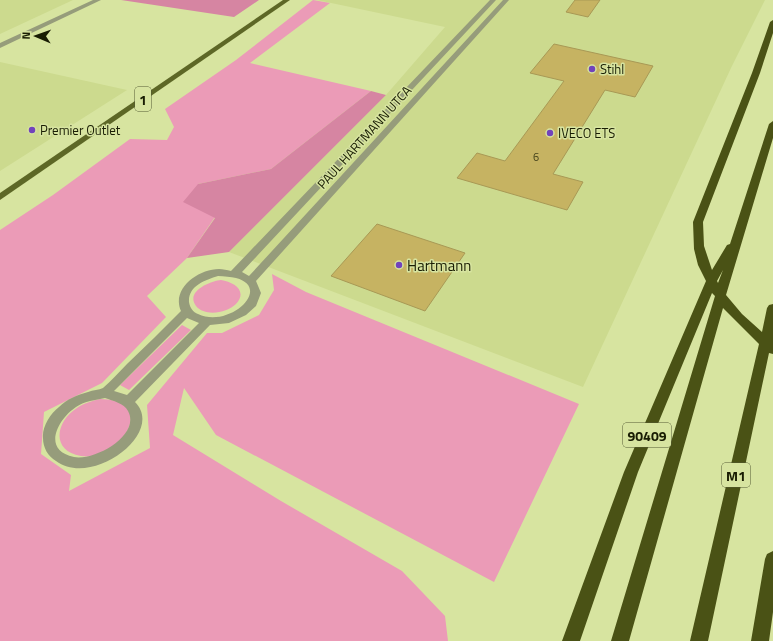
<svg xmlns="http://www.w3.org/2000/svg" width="773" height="641" viewBox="0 0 773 641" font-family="'Titillium Web',sans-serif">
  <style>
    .built { fill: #ccda8e }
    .green { fill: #eb9bb7 }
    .forest { fill: #d685a2 }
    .building { fill: #c6b362; stroke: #a89955 }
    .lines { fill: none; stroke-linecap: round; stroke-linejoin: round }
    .minor { fill: #969c7b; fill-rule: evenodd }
    .primary { fill: #5d6726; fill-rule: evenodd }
    .motorway { fill: #4a5215; fill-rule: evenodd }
    .poi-dot { fill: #7143bb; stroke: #d7e4a0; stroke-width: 1.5 }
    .labels { text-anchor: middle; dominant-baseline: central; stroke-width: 3; stroke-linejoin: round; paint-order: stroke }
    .far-number-label { font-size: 11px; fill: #44421b }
    .far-poi-label { font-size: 13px; fill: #191d03; stroke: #d7e4a0; text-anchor: start }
    .far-street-label { font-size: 13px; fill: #191d03; stroke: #d7e4a0 }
    .shield { fill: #d7e4a0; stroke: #525932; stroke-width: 1 }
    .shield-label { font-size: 14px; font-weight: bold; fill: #191d03 }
    .poi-label { font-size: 15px; fill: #191d03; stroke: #d7e4a0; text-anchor: start }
  </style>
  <rect width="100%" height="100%" fill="#d7e4a0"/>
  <path class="built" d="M 0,0 L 73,0 L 0,34 Z
    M 317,0 L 765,0 L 731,68 L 583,387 L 229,252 L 386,95 L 445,27 Z
    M 0,62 L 127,90 L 0,171 Z"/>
  <path class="green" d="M 313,0 L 330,3 L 250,63 L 371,91 L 271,169 L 198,184 L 215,217 L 187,258 L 147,296 L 166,317 L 102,383 L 44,412 L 41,454 L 71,475 L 69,491 L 150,448 L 147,405 L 207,333 L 222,333 L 259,315 L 274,290 L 272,274 L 306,292 L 579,404 L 494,582 L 216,435 L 184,388 L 173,435 L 281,501 L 402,571 L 445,616 L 448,641 L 0,641 L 0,230 L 53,195 L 130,139 L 167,140 L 174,127 L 165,109 L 236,60 Z
    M 221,280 C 234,282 248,291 236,304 C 227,313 205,317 196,306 C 185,291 211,281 221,280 Z
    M 182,325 L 191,330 L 129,390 L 120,385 Z
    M 100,399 C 160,400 120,462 81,456 C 50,451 56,421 77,408 C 84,403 92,401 100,399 Z"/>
  <path class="forest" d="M 121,0 L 259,0 L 234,17 Z
    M 371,91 L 386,95 L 229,252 L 187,258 L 215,218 L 183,202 L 198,184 L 271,169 Z"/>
  <path class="building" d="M 575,0 L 600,0 L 588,17 L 566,12 Z
    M 554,44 L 653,66 L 635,97 L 605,90 L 553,174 L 583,182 L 567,210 L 457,178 L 477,153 L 505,161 L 564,81 L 530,73 Z
    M 377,224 L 465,253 L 425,311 L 331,276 Z"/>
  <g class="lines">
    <path class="minor" d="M 93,0 L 101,0 L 0,48 L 0,43 Z
      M 490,0 L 496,0 L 242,272 L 249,276 L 503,0 L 509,0 L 256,281 L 261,293 L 256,306 L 246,315 L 229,323 L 210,325 L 135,402 C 166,433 92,488 56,461 C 48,456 43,448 43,438 C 42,427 50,414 59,407 C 67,399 77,395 88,392 C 93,390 99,390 103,388 C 111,381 119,372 127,364 C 145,347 163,329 181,311 C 171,289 198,269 219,269 C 223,269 227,270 231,271 ZM 218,276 C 224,276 231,277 236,278 C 273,288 229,329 198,314 C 193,312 190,308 189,302 C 188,286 205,280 218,276 ZM 187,318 L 199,323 L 127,395 L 114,391 ZM 105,398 C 113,401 124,403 128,411 C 141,435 95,461 74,457 C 41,450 58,419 76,407 C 85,401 95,400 105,398 Z"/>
    <path class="primary" d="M 283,0 L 290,0 L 0,200 L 0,193 Z"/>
    <path class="motorway" d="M 773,20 L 773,33 L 760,73 L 703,222 L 704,246 L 712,270 L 727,245 L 730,244 L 769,124 L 773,121 L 773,138 L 726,295 L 742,314 L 762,332 L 767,308 L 769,305 L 773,304 L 773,354 L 769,353 L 708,641 L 690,641 L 759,344 L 723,308 L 629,641 L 611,641 L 715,296 L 712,293 L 638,472 L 580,641 L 562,641 L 624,472 L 706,281 L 698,265 L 694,249 L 693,222 L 752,73 L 770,22 ZM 723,270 L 718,283 L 717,281 Z
      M 773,551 L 773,612 L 769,641 L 751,641 L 765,559 L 767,554 Z"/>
  </g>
  <g class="poi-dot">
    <circle cx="592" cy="69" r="4"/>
    <circle cx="32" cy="130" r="4"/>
    <circle cx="550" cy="133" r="4"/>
    <circle cx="399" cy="265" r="4"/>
  </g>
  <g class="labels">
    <g class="far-number-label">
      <text x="536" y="157">6</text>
    </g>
    <g class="far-poi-label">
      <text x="600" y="69">Stihl</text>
      <text x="40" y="130">Premier Outlet</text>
      <text x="558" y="133">IVECO ETS</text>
    </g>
    <g class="far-street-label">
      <text transform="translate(364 137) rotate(-48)">PAUL HARTMANN UTCA</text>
    </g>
    <g class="shield">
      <rect x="135" y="87" width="16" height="24" rx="3"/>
      <rect x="623" y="423" width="48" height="24" rx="3"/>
      <rect x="722" y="463" width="28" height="24" rx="3"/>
    </g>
    <g class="shield-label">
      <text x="143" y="99">1</text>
      <text x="647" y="435">90409</text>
      <text x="736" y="475">M1</text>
    </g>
    <g class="poi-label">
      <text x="407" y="265">Hartmann</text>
    </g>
  </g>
  <g transform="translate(36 36) rotate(272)" stroke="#d7e4a0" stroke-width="3" paint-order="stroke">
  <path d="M0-3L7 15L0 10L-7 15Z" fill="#191d03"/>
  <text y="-6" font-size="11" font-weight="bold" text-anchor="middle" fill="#191d03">N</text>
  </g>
</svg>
